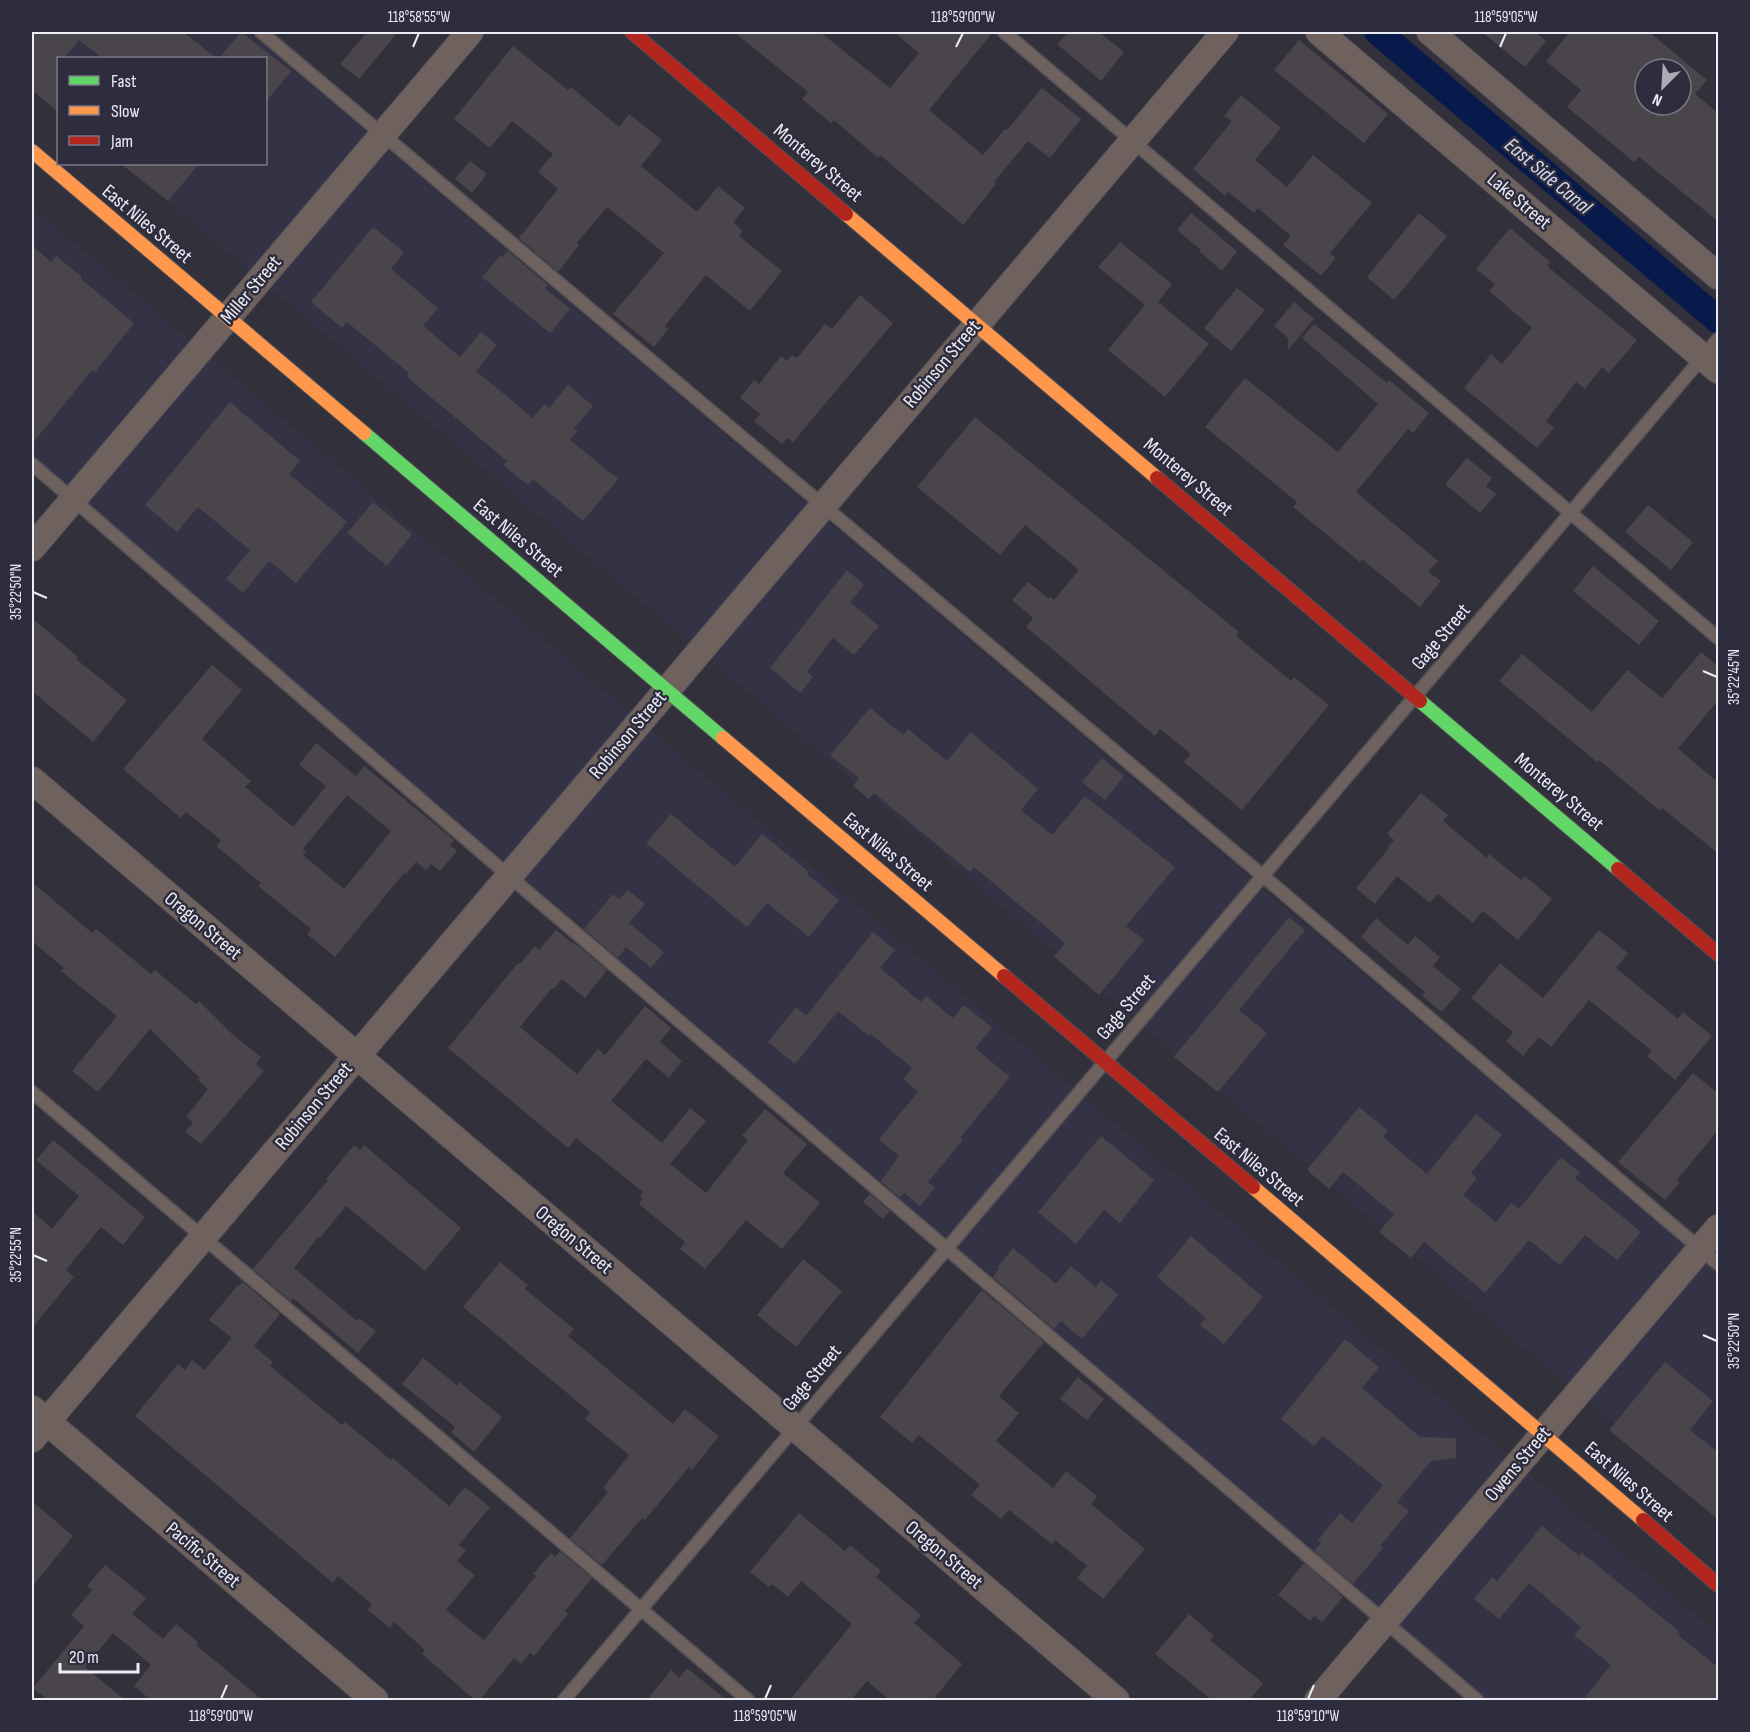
<svg xmlns="http://www.w3.org/2000/svg" width="1750" height="1732" viewBox="0 0 1750 1732" font-family="'Sofia Sans Condensed',sans-serif">
  <style>
    .built { fill: #343346 }
    .lines { fill: none; stroke-linecap: round; stroke-linejoin: round }
    .canal { stroke: #08194b; stroke-width: 27 }
    .building { fill: #49454b; fill-rule: evenodd }
    .lane-casing { stroke: #514f57; stroke-width: 15 }
    .street-casing { stroke: #514f57; stroke-width: 28 }
    .fast-casing { stroke: #514f57; stroke-width: 16 }
    .slow-casing { stroke: #514f57; stroke-width: 16 }
    .jam-casing { stroke: #514f57; stroke-width: 16 }
    .lane { stroke: #6f615d; stroke-width: 12 }
    .street { stroke: #6f615d; stroke-width: 26 }
    .fast { stroke: #63d668; stroke-width: 14 }
    .slow { stroke: #ff974d; stroke-width: 14 }
    .jam { stroke: #b3261e; stroke-width: 14 }
    .ticks { fill: none; stroke: #ededf7; stroke-width: 2 }
    .labels { text-anchor: middle; dominant-baseline: central; stroke-width: 5; stroke-linejoin: round; paint-order: stroke }
    .street-label { font-size: 20px; fill: #ededf7; stroke: #2e2d3d }
    .water-label { font-size: 21px; font-style: italic; fill: #d4ddef; stroke: #2e2d3d }
    .neatline { fill: none; stroke: #ededf7; stroke-width: 2 }
    .ticks-label { font-size: 15px; text-anchor: middle; fill: #ededf7 }
  </style>
  <rect width="100%" height="100%" fill="#32303a"/>
  <path class="built" d="M 32,32 L 248,32 L 1718,1274 L 1718,1512 L 124,164 L 266,164 L 266,58 L 58,58 L 58,108 L 32,85 Z
    M 32,207 L 1718,1634 L 1718,1700 L 1487,1700 L 32,457 Z"/>
  <g class="lines">
    <path class="canal" d="M 1378,32 L 1718,320"/>
  </g>
  <path class="building" d="M 32,32 L 183,32 L 216,58 L 102,58 L 79,40 L 64,58 L 58,58 L 58,112 L 32,90 Z
    M 241,32 L 291,71 L 266,102 L 266,58 L 219,58 Z
    M 367,32 L 398,32 L 359,79 L 340,64 Z
    M 734,32 L 820,32 L 890,88 L 919,53 L 894,32 L 993,32 L 929,110 L 983,155 L 1005,129 L 1007,130 L 1042,88 L 1081,119 L 1050,158 L 1028,141 L 994,182 L 996,184 L 963,225 L 880,155 L 878,158 L 834,120 L 831,123 L 802,99 L 808,92 Z
    M 1068,32 L 1099,32 L 1124,52 L 1101,81 L 1057,44 Z
    M 1482,32 L 1535,32 L 1546,41 L 1525,67 Z
    M 1570,32 L 1649,32 L 1707,80 L 1695,94 L 1719,114 L 1719,222 L 1639,157 L 1634,162 L 1567,107 L 1581,90 L 1546,61 ZM 1645,69 L 1681,69 L 1681,105 L 1645,105 Z
    M 1299,40 L 1388,114 L 1364,143 L 1274,70 Z
    M 513,46 L 568,90 L 571,87 L 619,127 L 629,114 L 662,140 L 641,166 L 697,212 L 718,186 L 745,208 L 733,222 L 743,231 L 739,236 L 782,271 L 750,311 L 706,275 L 665,326 L 668,329 L 654,347 L 613,314 L 664,253 L 607,207 L 577,243 L 579,245 L 558,272 L 519,238 L 558,189 L 538,172 L 553,154 L 512,121 L 490,148 L 454,119 Z
    M 1241,95 L 1281,128 L 1255,160 L 1287,187 L 1313,155 L 1372,203 L 1330,253 L 1336,258 L 1321,276 L 1283,245 L 1291,236 L 1258,208 L 1254,213 L 1228,192 L 1225,196 L 1193,169 L 1232,121 L 1224,116 Z
    M 470,161 L 487,174 L 472,193 L 455,179 Z
    M 121,164 L 199,164 L 168,201 Z
    M 1191,213 L 1237,251 L 1222,271 L 1200,252 L 1201,250 L 1177,230 Z
    M 1419,213 L 1447,236 L 1394,300 L 1367,277 Z
    M 373,227 L 404,252 L 391,269 L 438,308 L 423,326 L 460,357 L 481,332 L 497,345 L 476,371 L 533,418 L 545,404 L 549,408 L 568,385 L 593,406 L 574,429 L 577,431 L 570,440 L 618,479 L 583,521 L 533,479 L 528,485 L 503,465 L 507,461 L 407,377 L 409,373 L 347,322 L 342,328 L 311,302 Z
    M 1510,228 L 1550,262 L 1547,266 L 1637,340 L 1609,373 L 1602,367 L 1585,389 L 1576,382 L 1546,421 L 1554,428 L 1537,448 L 1464,388 L 1491,354 L 1502,364 L 1532,328 L 1489,291 L 1495,284 L 1476,269 Z
    M 1120,242 L 1172,284 L 1158,302 L 1209,344 L 1165,397 L 1108,350 L 1145,305 L 1098,267 Z
    M 32,245 L 51,262 L 56,256 L 82,277 L 81,279 L 134,323 L 95,372 L 92,370 L 32,444 Z
    M 508,251 L 548,285 L 545,288 L 570,309 L 550,333 L 482,277 L 501,255 L 503,257 Z
    M 1237,288 L 1265,310 L 1231,351 L 1204,328 Z
    M 860,295 L 893,323 L 793,442 L 787,438 L 782,444 L 754,421 L 760,414 L 740,398 L 754,380 L 759,384 L 781,356 L 787,361 L 792,355 L 797,358 L 825,324 L 832,329 Z
    M 1294,302 L 1314,319 L 1288,350 L 1288,338 L 1274,326 Z
    M 1314,324 L 1387,383 L 1389,380 L 1429,413 L 1413,433 L 1408,429 L 1356,492 L 1438,561 L 1428,572 L 1441,581 L 1420,607 L 1362,559 L 1360,562 L 1293,507 L 1297,502 L 1205,427 L 1245,378 L 1338,452 L 1378,404 L 1302,338 Z
    M 230,402 L 300,461 L 289,474 L 347,522 L 296,583 L 269,561 L 243,593 L 226,579 L 250,550 L 198,507 L 177,532 L 145,505 Z
    M 975,417 L 1239,632 L 1236,636 L 1291,681 L 1294,677 L 1329,705 L 1242,810 L 1184,762 L 1191,754 L 1160,729 L 1155,736 L 1026,627 L 1033,618 L 1012,600 L 1028,582 L 1049,599 L 1050,597 L 1054,600 L 1079,570 L 1025,525 L 1000,555 L 917,487 Z
    M 1467,458 L 1492,478 L 1486,486 L 1496,494 L 1480,513 L 1445,484 Z
    M 373,502 L 412,534 L 387,566 L 347,533 Z
    M 1648,505 L 1693,542 L 1671,570 L 1625,532 Z
    M 1593,566 L 1659,621 L 1639,645 L 1573,591 Z
    M 847,570 L 864,585 L 850,602 L 879,626 L 854,655 L 833,638 L 807,672 L 813,677 L 800,693 L 770,668 Z
    M 32,618 L 78,657 L 76,659 L 127,700 L 93,742 L 32,691 Z
    M 1701,652 L 1719,667 L 1719,699 L 1678,749 L 1719,783 L 1719,854 L 1662,808 L 1660,811 L 1599,760 L 1597,762 L 1499,681 L 1522,654 L 1592,712 L 1627,670 L 1662,698 Z
    M 212,665 L 242,690 L 202,739 L 251,781 L 245,787 L 293,827 L 326,786 L 299,765 L 316,743 L 356,776 L 364,766 L 454,840 L 450,845 L 457,851 L 440,871 L 431,864 L 426,870 L 416,862 L 406,874 L 404,873 L 335,957 L 307,934 L 311,929 L 258,886 L 261,883 L 216,846 L 221,840 L 186,812 L 181,818 L 123,769 ZM 347,795 L 391,831 L 344,889 L 303,855 L 306,852 L 303,849 Z
    M 870,708 L 903,735 L 908,729 L 947,761 L 971,732 L 1038,789 L 1021,810 L 1052,835 L 1085,796 L 1175,867 L 1126,926 L 1144,940 L 1099,995 L 1054,957 L 1065,943 L 974,867 L 970,872 L 874,793 L 869,799 L 853,786 L 859,778 L 830,755 Z
    M 1102,758 L 1124,776 L 1105,800 L 1082,782 Z
    M 1421,793 L 1448,815 L 1443,821 L 1487,858 L 1489,854 L 1521,880 L 1525,876 L 1552,899 L 1518,940 L 1483,911 L 1473,923 L 1438,894 L 1430,903 L 1397,876 L 1375,904 L 1356,888 L 1389,848 L 1388,847 L 1394,840 L 1387,834 Z
    M 671,814 L 735,867 L 762,834 L 809,872 L 807,874 L 839,900 L 809,937 L 767,903 L 747,927 L 646,843 Z
    M 32,882 L 92,933 L 96,929 L 151,974 L 155,970 L 196,1004 L 199,1001 L 232,1034 L 261,1057 L 256,1064 L 264,1071 L 201,1144 L 185,1132 L 193,1122 L 186,1117 L 208,1089 L 198,1080 L 200,1078 L 150,1029 L 98,1092 L 72,1071 L 117,1016 L 61,971 L 64,968 L 32,941 Z
    M 628,890 L 645,904 L 629,923 L 664,952 L 651,968 L 626,947 L 618,958 L 584,929 L 613,894 L 619,899 Z
    M 1289,917 L 1305,930 L 1239,1010 L 1267,1033 L 1218,1092 L 1174,1057 Z
    M 1376,918 L 1408,945 L 1415,936 L 1440,957 L 1433,966 L 1461,989 L 1442,1012 L 1422,996 L 1425,992 L 1361,937 Z
    M 556,930 L 572,943 L 573,942 L 607,970 L 585,998 L 562,979 L 554,989 L 552,988 L 520,1027 L 577,1074 L 598,1049 L 605,1055 L 645,1006 L 671,1028 L 660,1042 L 682,1061 L 669,1078 L 646,1059 L 611,1101 L 662,1143 L 690,1108 L 706,1121 L 670,1164 L 706,1193 L 748,1140 L 742,1136 L 765,1109 L 807,1144 L 783,1173 L 820,1203 L 782,1249 L 746,1220 L 705,1269 L 680,1249 L 685,1242 L 639,1204 L 643,1198 L 640,1196 L 643,1192 L 576,1138 L 568,1148 L 448,1048 L 518,963 L 520,964 L 535,946 L 539,950 Z
    M 1599,930 L 1628,953 L 1616,968 L 1678,1019 L 1683,1012 L 1712,1036 L 1675,1080 L 1647,1056 L 1652,1051 L 1589,1000 L 1551,1047 L 1539,1037 L 1523,1056 L 1506,1041 L 1513,1032 L 1471,998 L 1500,963 L 1543,998 Z
    M 873,932 L 895,950 L 880,968 L 921,1002 L 926,996 L 953,1018 L 964,1005 L 992,1028 L 975,1048 L 1010,1077 L 960,1138 L 963,1140 L 928,1182 L 935,1188 L 920,1206 L 904,1193 L 900,1198 L 881,1181 L 899,1156 L 879,1139 L 918,1092 L 903,1079 L 912,1068 L 871,1034 L 869,1036 L 838,1011 L 795,1064 L 768,1042 L 796,1007 L 806,1016 Z
    M 1693,1073 L 1719,1094 L 1719,1129 L 1677,1180 L 1680,1182 L 1665,1200 L 1618,1162 Z
    M 1359,1107 L 1388,1131 L 1383,1137 L 1427,1174 L 1476,1114 L 1502,1135 L 1471,1173 L 1477,1178 L 1463,1195 L 1496,1222 L 1511,1203 L 1519,1209 L 1561,1157 L 1580,1173 L 1575,1178 L 1641,1232 L 1617,1260 L 1585,1235 L 1560,1265 L 1529,1240 L 1485,1293 L 1424,1242 L 1411,1258 L 1379,1232 L 1394,1214 L 1343,1172 L 1329,1189 L 1307,1170 Z
    M 1101,1136 L 1154,1180 L 1120,1223 L 1104,1210 L 1076,1244 L 1038,1212 Z
    M 53,1140 L 145,1217 L 123,1245 L 101,1227 L 66,1270 L 74,1277 L 32,1328 L 32,1211 L 52,1229 L 79,1196 L 36,1160 Z
    M 354,1145 L 360,1150 L 364,1145 L 461,1228 L 425,1271 L 346,1206 L 320,1238 L 318,1237 L 294,1268 L 357,1321 L 359,1318 L 376,1331 L 358,1353 L 293,1298 L 291,1301 L 253,1269 L 328,1180 L 326,1179 Z
    M 870,1194 L 890,1211 L 883,1219 L 863,1202 Z
    M 1191,1236 L 1263,1297 L 1224,1344 L 1200,1325 L 1206,1318 L 1157,1277 Z
    M 1013,1248 L 1056,1284 L 1071,1266 L 1096,1287 L 1101,1280 L 1118,1295 L 1082,1339 L 1061,1321 L 1054,1329 L 993,1277 L 999,1269 L 997,1268 Z
    M 803,1259 L 842,1291 L 796,1347 L 757,1315 Z
    M 500,1262 L 528,1285 L 525,1289 L 574,1329 L 568,1336 L 673,1424 L 685,1409 L 719,1436 L 692,1470 L 689,1467 L 645,1520 L 642,1518 L 602,1565 L 570,1538 L 608,1492 L 603,1488 L 629,1455 L 585,1419 L 590,1412 L 463,1307 Z
    M 243,1282 L 280,1314 L 254,1346 L 273,1362 L 270,1366 L 342,1425 L 345,1422 L 391,1460 L 393,1458 L 449,1506 L 465,1487 L 490,1507 L 459,1545 L 466,1550 L 457,1561 L 475,1575 L 446,1610 L 484,1640 L 536,1576 L 533,1574 L 551,1553 L 555,1557 L 560,1551 L 592,1578 L 565,1611 L 568,1614 L 534,1656 L 530,1653 L 521,1664 L 514,1658 L 479,1701 L 476,1701 L 422,1654 L 425,1650 L 394,1622 L 390,1628 L 368,1610 L 372,1604 L 338,1576 L 333,1583 L 135,1416 L 178,1364 L 185,1370 L 192,1360 L 204,1370 L 232,1338 L 209,1320 L 238,1285 L 239,1286 Z
    M 982,1290 L 1044,1342 L 999,1396 L 1019,1413 L 996,1441 L 1053,1488 L 1066,1471 L 1097,1496 L 1091,1504 L 1145,1549 L 1103,1599 L 1077,1578 L 1087,1566 L 1055,1540 L 1052,1544 L 1009,1510 L 1001,1519 L 971,1495 L 980,1485 L 919,1435 L 912,1443 L 880,1417 Z
    M 1345,1339 L 1379,1367 L 1362,1388 L 1420,1437 L 1456,1438 L 1456,1458 L 1431,1461 L 1397,1502 L 1409,1511 L 1380,1546 L 1383,1548 L 1353,1584 L 1314,1551 L 1321,1543 L 1318,1540 L 1340,1513 L 1352,1523 L 1383,1485 L 1323,1436 L 1314,1446 L 1281,1419 Z
    M 423,1358 L 457,1385 L 459,1382 L 502,1417 L 474,1452 L 451,1432 L 455,1427 L 402,1384 Z
    M 1665,1362 L 1713,1401 L 1690,1430 L 1719,1453 L 1719,1520 L 1609,1430 Z
    M 1078,1377 L 1104,1399 L 1087,1420 L 1060,1399 Z
    M 32,1501 L 73,1536 L 32,1587 Z
    M 799,1513 L 845,1551 L 850,1545 L 881,1571 L 876,1577 L 921,1615 L 914,1623 L 962,1664 L 932,1701 L 891,1701 L 867,1681 L 850,1701 L 789,1701 L 852,1624 L 801,1581 L 788,1597 L 772,1584 L 769,1587 L 750,1572 Z
    M 1542,1526 L 1579,1556 L 1582,1553 L 1618,1582 L 1680,1632 L 1678,1635 L 1719,1668 L 1719,1701 L 1582,1701 L 1611,1665 L 1574,1635 L 1581,1627 L 1529,1583 L 1499,1619 L 1474,1599 L 1492,1577 L 1497,1581 Z
    M 1304,1563 L 1343,1597 L 1322,1622 L 1314,1616 L 1310,1621 L 1278,1595 Z
    M 105,1565 L 146,1598 L 132,1614 L 163,1639 L 176,1624 L 198,1642 L 196,1645 L 264,1701 L 152,1701 L 134,1686 L 151,1665 L 113,1633 L 85,1667 L 126,1701 L 49,1701 L 33,1688 L 84,1626 L 71,1615 L 92,1590 L 87,1586 Z
    M 1189,1614 L 1214,1636 L 1210,1640 L 1263,1683 L 1249,1701 L 1213,1701 L 1155,1654 Z
    M 687,1668 L 728,1701 L 646,1701 L 671,1670 L 679,1678 Z"/>
  <g class="lines">
    <g class="lane-casing">
      <path id="lane" d="M 261,32 L 1263,876 L 1718,1264
        M 1004,32 L 1718,638
        M 32,464 L 509,876 L 1477,1700
        M 32,1092 L 748,1700
        M 564,1700 L 1718,339"/>
    </g>
    <g class="street-casing">
      <path id="street" d="M 1319,32 L 1718,370
        M 1430,32 L 1718,276
        M 32,548 L 470,32
        M 32,780 L 1116,1700
        M 32,1409 L 375,1700
        M 32,1439 L 1225,32
        M 1318,1700 L 1718,1228"/>
    </g>
    <g class="fast-casing">
      <path id="fast" d="M 364,433 L 723,738
        M 1420,701 L 1618,869"/>
    </g>
    <g class="slow-casing">
      <path id="slow" d="M 32,151 L 364,433
        M 846,214 L 1157,478
        M 723,738 L 1004,976
        M 1253,1187 L 1643,1520"/>
    </g>
    <g class="jam-casing">
      <path id="jam" d="M 632,32 L 846,214
        M 1157,478 L 1420,701
        M 1618,869 L 1718,954
        M 1004,976 L 1253,1187
        M 1643,1520 L 1718,1585"/>
    </g>
    <use href="#lane" class="lane"/>
    <use href="#street" class="street"/>
    <use href="#fast" class="fast"/>
    <use href="#slow" class="slow"/>
    <use href="#jam" class="jam"/>
  </g>
  <path class="ticks" d="M 413,47 L 419,33M 956,47 L 963,33M 1500,47 L 1506,33M 33,592 L 47,598M 1703,671 L 1717,677M 33,1255 L 47,1261M 1703,1335 L 1717,1341M 221,1699 L 227,1685M 765,1699 L 771,1685M 1308,1699 L 1314,1685"/>
  <g class="labels">
    <g class="street-label">
      <text transform="translate(818 163) rotate(40)">Monterey Street</text>
      <text transform="translate(1519 201) rotate(40)">Lake Street</text>
      <text transform="translate(147 224) rotate(40)">East Niles Street</text>
      <text transform="translate(251 290) rotate(-50)">Miller Street</text>
      <text transform="translate(942 364) rotate(-50)">Robinson Street</text>
      <text transform="translate(1188 477) rotate(40)">Monterey Street</text>
      <text transform="translate(518 538) rotate(40)">East Niles Street</text>
      <text transform="translate(1441 637) rotate(-50)">Gage Street</text>
      <text transform="translate(628 735) rotate(-50)">Robinson Street</text>
      <text transform="translate(1559 792) rotate(40)">Monterey Street</text>
      <text transform="translate(888 852) rotate(40)">East Niles Street</text>
      <text transform="translate(203 926) rotate(40)">Oregon Street</text>
      <text transform="translate(1126 1007) rotate(-50)">Gage Street</text>
      <text transform="translate(314 1106) rotate(-50)">Robinson Street</text>
      <text transform="translate(1259 1167) rotate(40)">East Niles Street</text>
      <text transform="translate(574 1240) rotate(40)">Oregon Street</text>
      <text transform="translate(812 1378) rotate(-50)">Gage Street</text>
      <text transform="translate(1518 1464) rotate(-50)">Owens Street</text>
      <text transform="translate(1629 1482) rotate(41)">East Niles Street</text>
      <text transform="translate(203 1555) rotate(40)">Pacific Street</text>
      <text transform="translate(944 1555) rotate(40)">Oregon Street</text>
    </g>
    <g class="water-label">
      <text transform="translate(1548 176) rotate(40)">East Side Canal</text>
    </g>
  </g>
  <rect width="1750" height="1732" fill="none" stroke="#2e2d3d" stroke-width="66"/>
  <rect x="57" y="57" width="210" height="108" fill="#2e2d3d" stroke="#7a7a87" stroke-width="1.5"/>
  <rect x="69" y="76" width="30" height="9" fill="#63d668" stroke="#7a7a87" stroke-width="1.5"/>
  <text x="111" y="87" font-size="18" fill="#ededf7">Fast</text>
  <rect x="69" y="106" width="30" height="9" fill="#ff974d" stroke="#7a7a87" stroke-width="1.5"/>
  <text x="111" y="117" font-size="18" fill="#ededf7">Slow</text>
  <rect x="69" y="136" width="30" height="9" fill="#b3261e" stroke="#7a7a87" stroke-width="1.5"/>
  <text x="111" y="147" font-size="18" fill="#ededf7">Jam</text>
  <g transform="translate(1663 87) rotate(204)"><circle r="28" fill="#2e2d3d" stroke="#7a7a87" stroke-width="1.5"/>
  <path d="M0-4.5L10 22L0 15L-10 22Z" fill="#acabb5"/>
  <text y="-9" font-size="16" font-weight="bold" text-anchor="middle" fill="#ededf7">N</text>
  </g>
  <path d="M60 1663v9h78v-9" fill="none" stroke="#ededf7" stroke-width="3"/>
  <text x="69" y="1663" font-size="18" fill="#ededf7" stroke="#2e2d3d" stroke-width="4.5" paint-order="stroke">20 m</text>
  <rect x="33" y="33" width="1684" height="1666" class="neatline"/>
  <g class="ticks-label">
    <text x="419" y="22">118°58'55"W</text>
    <text x="963" y="22">118°59'00"W</text>
    <text x="1506" y="22">118°59'05"W</text>
    <text transform="translate(16 592) rotate(-90)" y="5">35°22'50"N</text>
    <text transform="translate(1734 677) rotate(-90)" y="5">35°22'45"N</text>
    <text transform="translate(16 1255) rotate(-90)" y="5">35°22'55"N</text>
    <text transform="translate(1734 1341) rotate(-90)" y="5">35°22'50"N</text>
    <text x="221" y="1721">118°59'00"W</text>
    <text x="765" y="1721">118°59'05"W</text>
    <text x="1308" y="1721">118°59'10"W</text>
  </g>
</svg>
